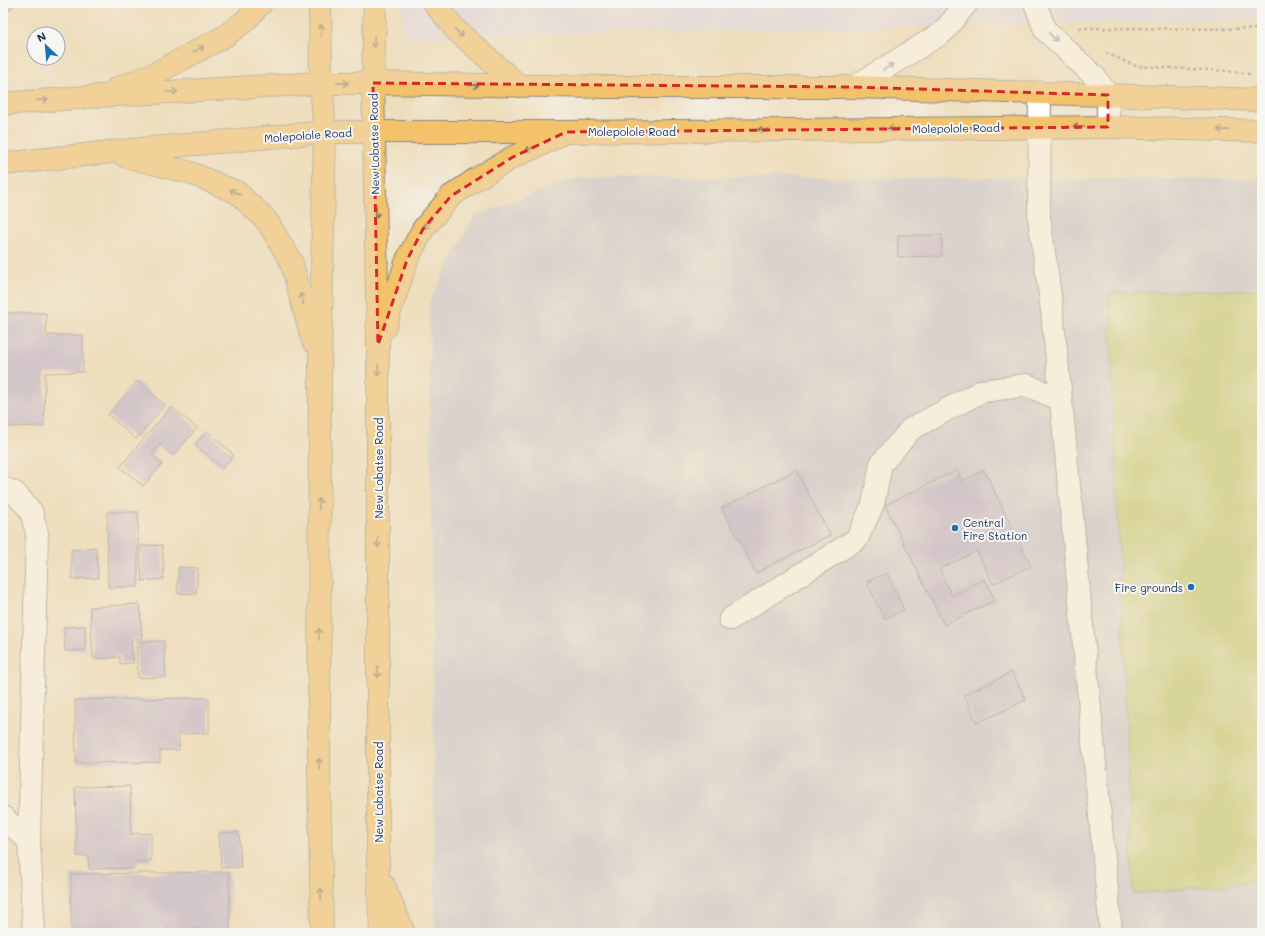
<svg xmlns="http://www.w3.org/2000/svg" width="1265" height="936" viewBox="0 0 1265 936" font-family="Mali,sans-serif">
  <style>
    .built { fill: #d9d7f8 }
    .industrial { fill: #c0c2dd }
    .green { fill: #bcc96b; stroke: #6c7c64 }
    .building { fill: #b2a8d7 }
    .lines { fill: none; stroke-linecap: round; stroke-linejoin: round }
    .minor-casing { stroke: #84868e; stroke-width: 24 }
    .major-casing { stroke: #84868e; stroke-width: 24 }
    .path { stroke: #84868e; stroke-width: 2.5; stroke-dasharray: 3 3; stroke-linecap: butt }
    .minor { stroke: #fff; stroke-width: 22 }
    .major { stroke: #f3c26a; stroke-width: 22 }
    .oneway { stroke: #7c7163 }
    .oneway2 { stroke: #8d97ae }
    .marked { fill: none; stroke: #d62828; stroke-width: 3; stroke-dasharray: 8 5; stroke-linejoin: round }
    .poi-dot { fill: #1f6fb2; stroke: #f6f6f2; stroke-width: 1.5 }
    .labels { text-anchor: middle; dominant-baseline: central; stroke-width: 4; stroke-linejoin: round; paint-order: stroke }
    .street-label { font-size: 11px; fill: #1b2f5e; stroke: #f6f6f2 }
    .poi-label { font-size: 11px; fill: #1b2f5e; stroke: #f6f6f2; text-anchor: start }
  </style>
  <rect width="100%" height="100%" fill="#f6f6f2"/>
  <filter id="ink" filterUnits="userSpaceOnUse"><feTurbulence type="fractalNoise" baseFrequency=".025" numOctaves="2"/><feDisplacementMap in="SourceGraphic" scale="8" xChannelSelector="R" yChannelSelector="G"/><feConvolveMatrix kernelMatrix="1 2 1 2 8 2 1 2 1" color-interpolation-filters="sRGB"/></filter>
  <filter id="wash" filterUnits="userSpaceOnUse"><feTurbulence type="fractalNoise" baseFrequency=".012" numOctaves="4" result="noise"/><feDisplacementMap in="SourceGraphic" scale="16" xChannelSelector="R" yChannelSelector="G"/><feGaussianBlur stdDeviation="0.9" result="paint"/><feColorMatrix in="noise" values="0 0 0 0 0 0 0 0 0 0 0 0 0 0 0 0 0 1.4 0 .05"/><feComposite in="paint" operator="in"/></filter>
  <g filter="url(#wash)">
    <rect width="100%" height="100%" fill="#eedebd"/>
    <path class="built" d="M 402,3 L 1262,3 L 1262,19 L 404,37 Z"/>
    <path class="industrial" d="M 580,177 L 1262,179 L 1262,933 L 435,933 L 429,303 L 474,216 Z"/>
    <path class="green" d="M 1262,289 L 1262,881 L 1133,894 L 1109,293 Z"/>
    <g id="blocks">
      <path class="building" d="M 3,3 L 16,3 L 4,16 L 3,16 Z
        M 898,235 L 942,235 L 942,256 L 898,257 Z
        M 3,313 L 46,313 L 46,335 L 83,335 L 83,372 L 45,373 L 44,426 L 6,427 L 6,365 L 3,365 Z
        M 137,381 L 165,405 L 136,439 L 108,415 Z
        M 171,407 L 197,428 L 173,456 L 160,445 L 152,455 L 162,464 L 143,486 L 120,467 Z
        M 207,431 L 234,455 L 222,468 L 195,444 Z
        M 796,470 L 830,535 L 756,573 L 722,508 Z
        M 957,470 L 962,481 L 984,470 L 1031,566 L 993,584 L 977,551 L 939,569 L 952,596 L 985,579 L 995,600 L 944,625 L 885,505 Z
        M 107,512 L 138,512 L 138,587 L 108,587 Z
        M 162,545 L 164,579 L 142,581 L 140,546 Z
        M 96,547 L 98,578 L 72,579 L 71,550 Z
        M 179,567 L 198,568 L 196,594 L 177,593 Z
        M 887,573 L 904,610 L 884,619 L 867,582 Z
        M 140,604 L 142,639 L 131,639 L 133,663 L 120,664 L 120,657 L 93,659 L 90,607 Z
        M 85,626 L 85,650 L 65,651 L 64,627 Z
        M 164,641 L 166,677 L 138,678 L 136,642 Z
        M 1012,672 L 1026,700 L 977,723 L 964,695 Z
        M 209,698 L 209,733 L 179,734 L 179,750 L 160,750 L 160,762 L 76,763 L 75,700 Z
        M 130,786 L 131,834 L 151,833 L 151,861 L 135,862 L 135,868 L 89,869 L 88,856 L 77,856 L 75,787 Z
        M 239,832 L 241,867 L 221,868 L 219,833 Z
        M 229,872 L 230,933 L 200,933 L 200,929 L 167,929 L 167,933 L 71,933 L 71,874 Z"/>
    </g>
  </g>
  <g filter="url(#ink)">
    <use href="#blocks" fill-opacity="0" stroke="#84868e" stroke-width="1"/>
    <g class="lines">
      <g class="minor-casing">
        <path id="minor" d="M 1035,3 L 1045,30 L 1094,76 L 1108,95 L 1108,127
          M 854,87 L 942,33 L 967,3
          M 1040,92 L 1039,217 L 1051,302 L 1061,400 L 1111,933
          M 3,488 L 15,493 L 31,511 L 37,533 L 29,841 L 34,933
          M 730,619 L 857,539 L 873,504 L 881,464 L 911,429 L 982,391 L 1027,385 L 1061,400
          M 3,817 L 29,841"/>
      </g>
      <g class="major-casing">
        <path id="major" d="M 320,3 L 321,83 L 325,132 L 320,364 L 319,769 L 322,933
          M 375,3 L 373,83 L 378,345 L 378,872 L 381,933
          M 434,3 L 456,30 L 519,86
          M 116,89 L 158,72 L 225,36 L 245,21 L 261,3
          M 3,104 L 100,96 L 321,83 L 373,83 L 606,87 L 854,87 L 1262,100
          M 125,156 L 191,173 L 238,193 L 267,221 L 291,261 L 313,341
          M 3,164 L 110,152 L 325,132 L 566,132 L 1108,127 L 1262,131
          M 384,329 L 407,260 L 423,229 L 451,196 L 476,179 L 513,157 L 538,146 L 563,133
          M 384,886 L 404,933"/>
      </g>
      <path class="path" d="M 1079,28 L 1262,29
        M 1106,53 L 1136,66 L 1227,71 L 1250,74"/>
      <use href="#minor" class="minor"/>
      <use href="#major" class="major"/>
    </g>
    <defs><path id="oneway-shaft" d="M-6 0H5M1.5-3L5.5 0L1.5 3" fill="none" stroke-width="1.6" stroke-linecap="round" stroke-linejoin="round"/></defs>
    <g class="oneway">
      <use href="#oneway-shaft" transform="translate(321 30) rotate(-91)"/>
      <use href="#oneway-shaft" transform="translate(459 33) rotate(44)"/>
      <use href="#oneway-shaft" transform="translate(374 42) rotate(92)"/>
      <use href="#oneway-shaft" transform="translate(199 49) rotate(-28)"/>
      <use href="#oneway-shaft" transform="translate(343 83) rotate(-1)"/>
      <use href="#oneway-shaft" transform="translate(473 85) rotate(1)"/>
      <use href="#oneway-shaft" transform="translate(172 92) rotate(-3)"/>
      <use href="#oneway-shaft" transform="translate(42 100) rotate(-5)"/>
      <use href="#oneway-shaft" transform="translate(1079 127) rotate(180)"/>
      <use href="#oneway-shaft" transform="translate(893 129) rotate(179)"/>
      <use href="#oneway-shaft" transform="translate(763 130) rotate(180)"/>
      <use href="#oneway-shaft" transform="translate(1223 130) rotate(-179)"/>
      <use href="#oneway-shaft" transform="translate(531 149) rotate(157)"/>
      <use href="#oneway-shaft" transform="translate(235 192) rotate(-152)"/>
      <use href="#oneway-shaft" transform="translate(376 212) rotate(89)"/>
      <use href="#oneway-shaft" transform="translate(428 224) rotate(130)"/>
      <use href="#oneway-shaft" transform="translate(302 299) rotate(-106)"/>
      <use href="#oneway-shaft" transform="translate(378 370) rotate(90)"/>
      <use href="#oneway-shaft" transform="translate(319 504) rotate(-90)"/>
      <use href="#oneway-shaft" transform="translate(378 542) rotate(90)"/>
      <use href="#oneway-shaft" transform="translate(319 634) rotate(-90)"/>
      <use href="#oneway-shaft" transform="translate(378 672) rotate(90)"/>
      <use href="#oneway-shaft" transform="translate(319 764) rotate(-90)"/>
      <use href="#oneway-shaft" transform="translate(321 894) rotate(-91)"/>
    </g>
    <g class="oneway2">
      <use href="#oneway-shaft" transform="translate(1053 37) rotate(44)"/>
      <use href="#oneway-shaft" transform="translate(888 67) rotate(-31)"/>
    </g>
  </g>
  <path d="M0 0H1265V936H0ZM 373,83 L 854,87 L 1108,95 L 1108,127 L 566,132 L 513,157 L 451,196 L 423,229 L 407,260 L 378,345 Z" fill="#eedebd" fill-opacity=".55" fill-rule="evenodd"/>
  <path class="marked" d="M 373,83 L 854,87 L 1108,95 L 1108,127 L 566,132 L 513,157 L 451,196 L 423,229 L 407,260 L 378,345 Z"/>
  <g class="poi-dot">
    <circle cx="955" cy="528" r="4"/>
    <circle cx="1191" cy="587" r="4"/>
  </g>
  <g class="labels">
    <g class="street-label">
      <text transform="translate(956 128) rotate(-1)">Molepolole Road</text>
      <text x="632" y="131">Molepolole Road</text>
      <text transform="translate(308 135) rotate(-4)">Molepolole Road</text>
      <text transform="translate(374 144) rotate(-91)">New Lobatse Road</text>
      <text transform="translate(378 468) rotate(-90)">New Lobatse Road</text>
      <text transform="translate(378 792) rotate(-90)">New Lobatse Road</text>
    </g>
    <g class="poi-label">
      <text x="963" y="522">Central<tspan x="963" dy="13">Fire Station</tspan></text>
      <text x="1183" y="587" text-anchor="end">Fire grounds</text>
    </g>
  </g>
  <rect width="1265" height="936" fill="none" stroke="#f6f6f2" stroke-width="16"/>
  <g transform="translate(46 46) rotate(334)"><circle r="19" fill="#f6f6f2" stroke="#9ea6b7"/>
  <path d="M0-3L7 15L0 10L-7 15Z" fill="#1f6fb2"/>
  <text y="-6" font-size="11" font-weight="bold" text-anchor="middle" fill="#1b2f5e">N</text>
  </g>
</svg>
